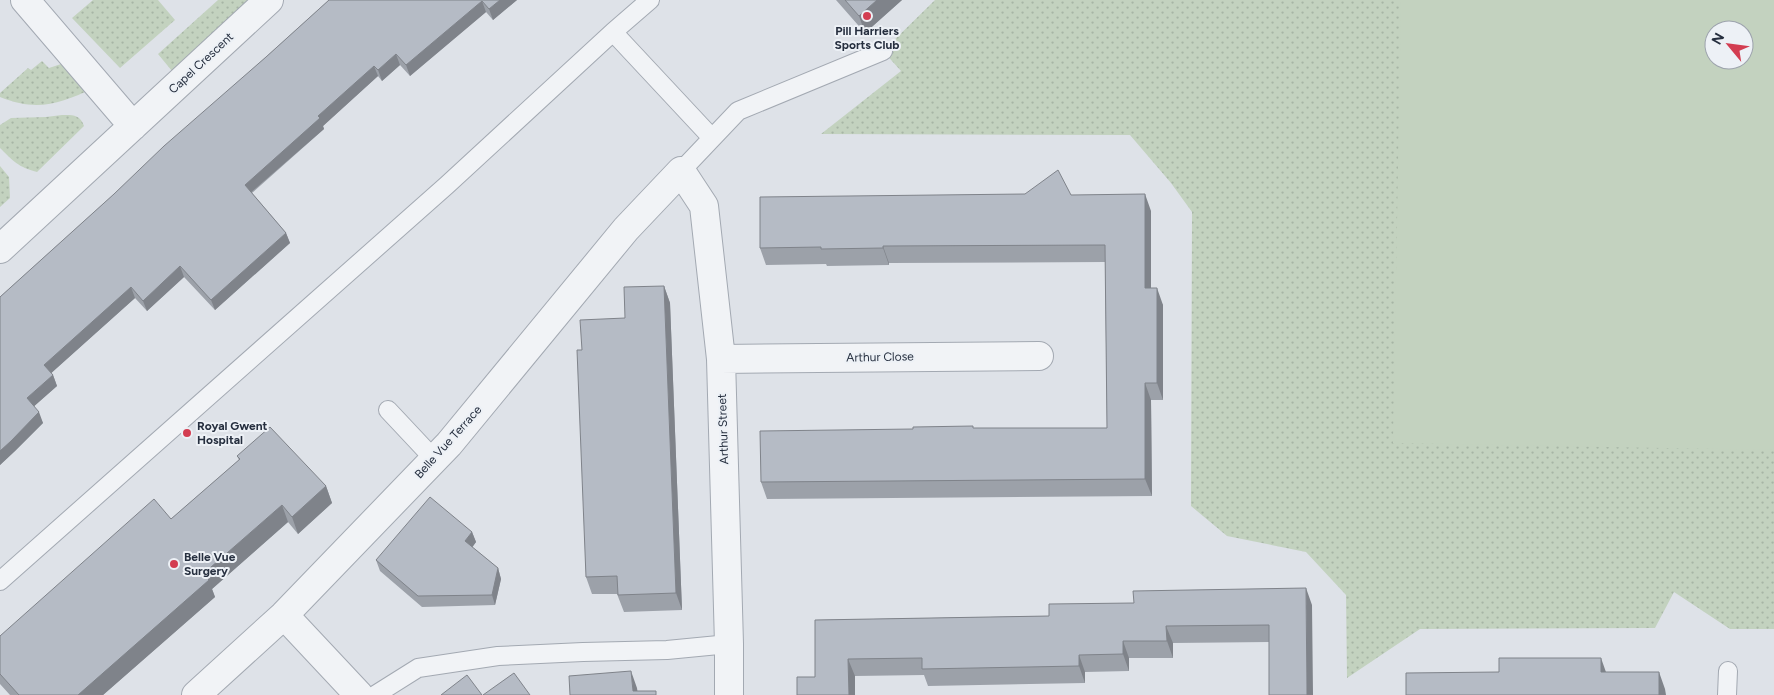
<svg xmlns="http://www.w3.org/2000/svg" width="1774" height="695" viewBox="0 0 1774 695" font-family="Figtree,sans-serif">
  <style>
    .grass { fill: url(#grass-dots); fill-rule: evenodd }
    .park { fill: #c3d2bf; fill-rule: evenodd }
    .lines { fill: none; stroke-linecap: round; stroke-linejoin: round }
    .service-casing { stroke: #a3a9b2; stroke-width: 20 }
    .minor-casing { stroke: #a3a9b2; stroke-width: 30 }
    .service { stroke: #f1f3f6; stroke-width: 18 }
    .minor { stroke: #f1f3f6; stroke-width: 28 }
    .wall { fill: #9ca1a9 }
    .shaded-wall { fill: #7f838a }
    .building { fill: #b5bbc5; stroke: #7f838a }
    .poi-dot { fill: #d33d51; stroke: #edf1f6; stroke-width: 2 }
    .labels { text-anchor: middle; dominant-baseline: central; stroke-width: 4; stroke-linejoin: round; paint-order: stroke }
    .poi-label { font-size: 12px; font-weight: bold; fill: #262f3f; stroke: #edf1f6; text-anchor: start }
    .street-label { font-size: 12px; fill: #262f3f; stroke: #edf1f6 }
  </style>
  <defs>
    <pattern id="grass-dots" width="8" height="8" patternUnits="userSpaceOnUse" patternTransform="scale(1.25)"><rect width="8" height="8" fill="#c3d2bf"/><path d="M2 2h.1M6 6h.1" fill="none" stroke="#a7b5a5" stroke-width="1.8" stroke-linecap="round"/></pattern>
  </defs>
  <rect width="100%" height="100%" fill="#dee2e8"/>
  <path class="grass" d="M 93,0 L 158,0 L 175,20 L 120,68 L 72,18 Z
    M 218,0 L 252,0 L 172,71 L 158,54 Z
    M 935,0 L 1774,0 L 1774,629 L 1730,629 L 1674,592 L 1655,628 L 1420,629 L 1347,678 L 1346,595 L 1306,552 L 1227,536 L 1191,506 L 1192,212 L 1171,183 L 1130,135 L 821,134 L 901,71 L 883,51 ZM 1714,30 L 1744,30 L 1744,60 L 1714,60 Z
    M 42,61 L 49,68 L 70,61 L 94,88 C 59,104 37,112 0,97 L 0,93 L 28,68 L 31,70 Z
    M 62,115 C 72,115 80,114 84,126 L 37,172 C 18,167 13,161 0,148 L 0,125 L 11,118 L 46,117 Z
    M 0,166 L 9,177 L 10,198 L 0,207 Z"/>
  <path class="park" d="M 1401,0 L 1774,0 L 1774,450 L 1393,443 ZM 1714,30 L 1744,30 L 1744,60 L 1714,60 Z"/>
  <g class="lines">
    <g class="service-casing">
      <path id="service" d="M 613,32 L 712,138
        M 681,171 L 738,111 L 883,51
        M 388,410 L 434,459
        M 0,581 L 447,185 L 613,32 L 650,0
        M 375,695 L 418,668 L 498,656 L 583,652 L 667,650 L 729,644
        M 1727,695 L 1728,671"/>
    </g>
    <g class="minor-casing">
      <path id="minor" d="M 25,0 L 133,126
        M 0,249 L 269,0
        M 721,359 L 1039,356
        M 284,615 L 359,695
        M 196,695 L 284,615 L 449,444 L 626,229 L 681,171 L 704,206 L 721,359 L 729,644 L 729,695"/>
    </g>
    <use href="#service" class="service"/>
    <use href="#minor" class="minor"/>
  </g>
  <path class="wall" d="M 329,0 L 517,0 L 493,20 L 486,12 L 410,76 L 400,65 L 382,81 L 378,76 L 323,126 L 324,129 L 252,193 L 286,233 L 290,243 L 215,310 L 184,277 L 147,311 L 135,298 L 51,373 L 53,375 L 57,386 L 34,406 L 43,423 L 15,451 L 0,465 L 0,297 Z
    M 836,0 L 902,0 L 865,33 Z
    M 1071,195 L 1151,211 L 1151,288 L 1163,305 L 1163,400 L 1151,400 L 1152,496 L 767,499 L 761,482 L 1107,428 L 1105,262 L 889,263 L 889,265 L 827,266 L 826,264 L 766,265 L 760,248 Z
    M 664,286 L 670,303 L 682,610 L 624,612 L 617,594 L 592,594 L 586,577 L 582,350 L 625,318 Z
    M 237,456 L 326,486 L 332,503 L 298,534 L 288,522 L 212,589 L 215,597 L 103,695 L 10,695 L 0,684 L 0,636 L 171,519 L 239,460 Z
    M 472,532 L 476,542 L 472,547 L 498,568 L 501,579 L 495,605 L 422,607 L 380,571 L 376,560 Z
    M 1312,605 L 1269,642 L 1173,643 L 1173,658 L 1129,658 L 1129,671 L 1085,672 L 1085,683 L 928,686 L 924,675 L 855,676 L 855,695 L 797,695 L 815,677 L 815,620 L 1049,616 Z"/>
  <path class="shaded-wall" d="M 500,0 L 517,0 L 493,20 L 489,9 Z
    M 877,0 L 902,0 L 865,33 L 859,16 Z
    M 482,1 L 486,12 L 410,76 L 406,65 Z
    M 396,54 L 400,65 L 382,81 L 378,70 Z
    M 374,66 L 378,76 L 323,126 L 324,129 L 248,195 L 245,185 L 318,116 Z
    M 1145,194 L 1151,211 L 1151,305 L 1145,288 Z
    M 286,233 L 290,243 L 215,310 L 211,300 Z
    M 883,246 L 889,263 L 889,265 L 883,248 Z
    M 180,266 L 184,277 L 147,311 L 143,301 Z
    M 664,286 L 670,303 L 682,610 L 676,593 Z
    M 131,287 L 135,298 L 48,376 L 44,365 Z
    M 1157,288 L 1163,305 L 1163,400 L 1157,383 Z
    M 53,375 L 57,386 L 31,409 L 27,398 Z
    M 1145,383 L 1151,400 L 1152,496 L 1145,479 Z
    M 39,412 L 43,423 L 15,451 L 0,465 L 0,451 Z
    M 326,486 L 332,503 L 298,534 L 292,517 Z
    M 282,505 L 288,522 L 212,589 L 215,597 L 103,695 L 78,695 L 203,574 Z
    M 472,532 L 476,542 L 469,552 L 465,541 Z
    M 498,568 L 501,579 L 495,605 L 492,595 Z
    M 1306,588 L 1312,605 L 1313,695 L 1307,695 Z
    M 1166,626 L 1173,643 L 1173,658 L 1167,641 Z
    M 1123,641 L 1129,658 L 1129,671 L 1123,654 Z
    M 1079,655 L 1085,672 L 1085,683 L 1079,666 Z
    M 1601,658 L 1607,675 L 1601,672 Z
    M 848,659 L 855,676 L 855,695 L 849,695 Z
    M 631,671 L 637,688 L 638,695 L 633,691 Z
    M 1659,672 L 1665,689 L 1666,695 L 1659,695 Z"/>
  <path class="building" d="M 329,0 L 500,0 L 489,9 L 482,1 L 406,65 L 396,54 L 378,70 L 374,66 L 318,116 L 320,118 L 245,185 L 286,233 L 211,300 L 180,266 L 143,301 L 131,287 L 44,365 L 53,375 L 27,398 L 39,412 L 11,441 L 0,451 L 0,297 L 114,194 L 164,146 L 266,57 Z
    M 845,0 L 877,0 L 859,16 Z
    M 1058,170 L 1071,195 L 1145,194 L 1145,288 L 1157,288 L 1157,383 L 1145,383 L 1145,479 L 761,482 L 760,431 L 913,429 L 913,427 L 973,426 L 973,428 L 1107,428 L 1105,245 L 883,246 L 883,248 L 821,249 L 821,247 L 760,248 L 760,197 L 1025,194 Z
    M 664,286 L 676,593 L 618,595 L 617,576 L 586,577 L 577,350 L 582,350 L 580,320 L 625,318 L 624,287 Z
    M 270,427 L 326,486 L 292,517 L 282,505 L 203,574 L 209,580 L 78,695 L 19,695 L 0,674 L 0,636 L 154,499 L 171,519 L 240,459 L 237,456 Z
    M 430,497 L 472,532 L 465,541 L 498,568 L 492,595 L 418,596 L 376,560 Z
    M 1306,588 L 1307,695 L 1269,695 L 1269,625 L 1166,626 L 1167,641 L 1123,641 L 1123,654 L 1079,655 L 1079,666 L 922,669 L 922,658 L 848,659 L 849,695 L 797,695 L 797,677 L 815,677 L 815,620 L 1049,616 L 1049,604 L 1134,603 L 1133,591 Z
    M 1499,658 L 1601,658 L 1601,672 L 1659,672 L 1659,695 L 1406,695 L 1406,673 L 1499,672 Z
    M 631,671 L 633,691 L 656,691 L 656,695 L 570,695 L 569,676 Z
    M 514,673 L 530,695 L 483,695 Z
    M 467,675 L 482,695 L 441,695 Z"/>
  <g class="poi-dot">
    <circle cx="867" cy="16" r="5"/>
    <circle cx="187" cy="433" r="5"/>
    <circle cx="174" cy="564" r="5"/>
  </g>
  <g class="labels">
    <g class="poi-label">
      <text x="867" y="31" text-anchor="middle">Pill Harriers<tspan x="867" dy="14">Sports Club</tspan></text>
      <text x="197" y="426">Royal Gwent<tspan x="197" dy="14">Hospital</tspan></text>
      <text x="184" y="557">Belle Vue<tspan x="184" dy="14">Surgery</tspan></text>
    </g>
    <g class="street-label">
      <text transform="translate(201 63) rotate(-43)">Capel Crescent</text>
      <text transform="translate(880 357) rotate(-1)">Arthur Close</text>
      <text transform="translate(723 429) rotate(-92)">Arthur Street</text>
      <text transform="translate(448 442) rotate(-48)">Belle Vue Terrace</text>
    </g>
  </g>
  <g transform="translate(1729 45) rotate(299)"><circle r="24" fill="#edf1f6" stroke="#9da3ad"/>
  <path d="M0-4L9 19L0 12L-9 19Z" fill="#d33d51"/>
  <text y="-8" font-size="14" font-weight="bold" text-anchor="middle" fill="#262f3f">N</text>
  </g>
</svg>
